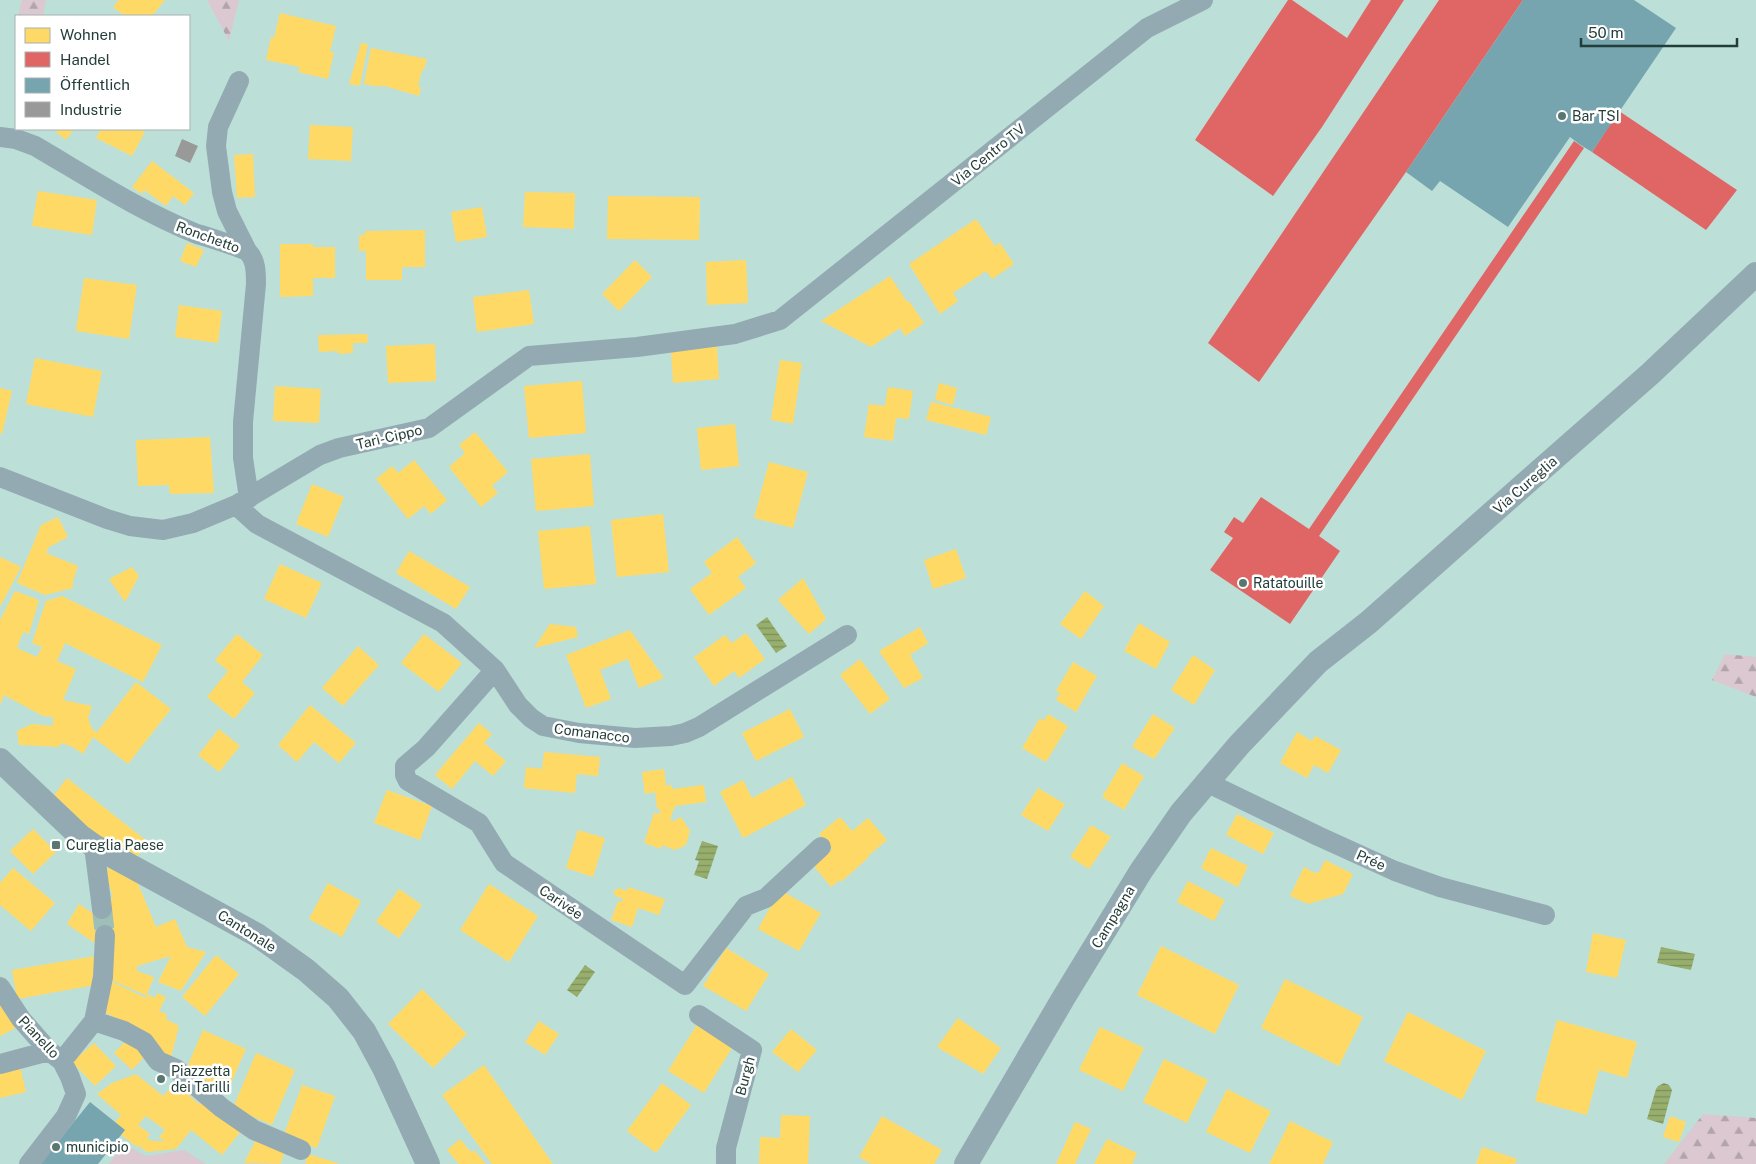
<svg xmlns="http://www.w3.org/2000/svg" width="1756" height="1164" viewBox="0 0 1756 1164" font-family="'Public Sans',sans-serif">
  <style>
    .forest { fill: url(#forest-firs) }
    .park { fill: #dbc8d0 }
    .water { fill: url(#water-rules) }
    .homes { fill: #ffd966; fill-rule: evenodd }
    .shops { fill: #e06666 }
    .public { fill: #76a5af }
    .industry { fill: #999 }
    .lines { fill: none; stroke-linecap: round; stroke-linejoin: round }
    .minor-tunnel { stroke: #9dbfb8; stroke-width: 20; stroke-dasharray: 20 10; stroke-linecap: butt }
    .minor { stroke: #94aab3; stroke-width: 20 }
    .tertiary { stroke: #94aab3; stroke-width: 24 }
    .poi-dot { fill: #597670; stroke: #fff; stroke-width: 2 }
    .labels { text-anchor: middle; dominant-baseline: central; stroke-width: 5; stroke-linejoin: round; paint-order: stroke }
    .poi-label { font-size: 14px; fill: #233d38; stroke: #fff; text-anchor: start }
    .street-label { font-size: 14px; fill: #233d38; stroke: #fff }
  </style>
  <defs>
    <pattern id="forest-firs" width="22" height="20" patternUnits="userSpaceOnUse" patternTransform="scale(1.25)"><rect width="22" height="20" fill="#dbc8d0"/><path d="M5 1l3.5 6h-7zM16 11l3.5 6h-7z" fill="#b1a4aa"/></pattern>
    <pattern id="water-rules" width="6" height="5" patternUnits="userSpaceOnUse" patternTransform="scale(1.25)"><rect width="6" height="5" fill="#97ae6d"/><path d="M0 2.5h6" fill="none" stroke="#7b8f5b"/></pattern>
  </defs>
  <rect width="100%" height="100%" fill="#bce0d8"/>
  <path class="forest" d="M 22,0 L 46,0 L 43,16 L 18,16 Z
    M 207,0 L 239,0 L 229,41 Z
    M 1725,654 L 1756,657 L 1756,697 L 1712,680 Z
    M 1703,1114 L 1756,1118 L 1756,1164 L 1664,1164 Z"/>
  <path class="park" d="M 124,1144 L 146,1156 L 184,1150 L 206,1164 L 109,1164 Z"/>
  <path class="water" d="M 767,617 L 787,646 L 776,653 L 756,625 Z
    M 702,841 L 718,846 L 707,879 L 694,875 L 699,861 L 695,860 Z
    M 1661,947 L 1695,954 L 1691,970 L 1657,963 Z
    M 585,965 L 595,972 L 577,997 L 567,990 Z
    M 1664,1083 L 1669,1085 L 1672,1090 L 1663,1124 L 1647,1119 L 1656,1089 L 1658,1086 Z"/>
  <path class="homes" d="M 119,0 L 165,0 L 152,16 L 125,16 L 113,7 Z
    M 280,13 L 336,26 L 330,52 L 334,52 L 328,79 L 298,72 L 300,67 L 266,60 L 271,37 L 274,38 Z
    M 361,43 L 368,44 L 360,86 L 349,84 Z
    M 371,48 L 427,59 L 424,70 L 422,70 L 418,86 L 421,87 L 419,96 L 381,85 L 381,87 L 364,84 Z
    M 310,125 L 353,127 L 351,161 L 308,159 Z
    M 58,129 L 74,129 L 66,140 L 56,132 Z
    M 101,129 L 139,129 L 145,132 L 132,156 L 96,138 Z
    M 253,154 L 255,197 L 237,198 L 234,155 Z
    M 152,161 L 194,193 L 185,205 L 173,196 L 166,206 L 144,190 L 142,194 L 132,187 Z
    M 38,191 L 97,200 L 92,235 L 32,226 Z
    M 525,192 L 575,193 L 574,229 L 523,227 Z
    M 608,196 L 700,197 L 699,240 L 607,239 Z
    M 482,207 L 487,237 L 456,242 L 451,212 Z
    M 976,219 L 995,246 L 1000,243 L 1014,264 L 992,279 L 986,271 L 953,293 L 958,301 L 940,314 L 909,264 Z
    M 425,230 L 425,267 L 402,267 L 402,280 L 366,280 L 366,251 L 359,251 L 359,235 L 365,235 L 365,231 Z
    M 187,243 L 204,250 L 196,267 L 180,261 Z
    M 280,244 L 313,244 L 313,247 L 335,247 L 335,278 L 313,278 L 313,296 L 280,297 Z
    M 635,260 L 652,277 L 619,311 L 602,294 Z
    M 746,260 L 748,303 L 707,305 L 706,262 Z
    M 890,276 L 907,302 L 909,301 L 924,323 L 905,336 L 900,328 L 871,347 L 821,321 Z
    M 84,278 L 137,285 L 129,339 L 76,331 Z
    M 529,290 L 534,324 L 477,332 L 473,297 Z
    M 179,305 L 222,311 L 218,343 L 175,337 Z
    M 367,334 L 368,343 L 353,343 L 353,353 L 338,354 L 338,351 L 319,352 L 318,335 Z
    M 435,344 L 436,381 L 388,383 L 386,346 Z
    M 717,346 L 719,379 L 673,383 L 671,350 Z
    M 35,358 L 102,371 L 93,417 L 26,404 Z
    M 780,360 L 802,363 L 793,424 L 771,420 Z
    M 582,381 L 586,433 L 529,438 L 524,386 Z
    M 939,383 L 957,388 L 953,405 L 935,400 Z
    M 275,386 L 321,389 L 319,423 L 273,421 Z
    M 888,387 L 913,391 L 909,419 L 896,418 L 893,441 L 864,437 L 869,404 L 885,406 Z
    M 0,388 L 12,391 L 2,434 L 0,433 Z
    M 931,402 L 991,417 L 986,435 L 926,420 Z
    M 735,424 L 739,466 L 701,470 L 697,428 Z
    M 475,432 L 508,472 L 492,486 L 498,493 L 481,507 L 449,467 L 465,453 L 459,445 Z
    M 210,437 L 214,493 L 170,494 L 169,485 L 138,486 L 136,440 Z
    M 590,454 L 594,506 L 536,511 L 531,459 Z
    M 414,460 L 447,500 L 431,514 L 424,506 L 408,519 L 376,479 L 392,466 L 398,473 Z
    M 769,462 L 808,472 L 793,528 L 754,518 Z
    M 312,484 L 344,497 L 328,537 L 296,524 Z
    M 663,514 L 669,572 L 617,577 L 611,520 Z
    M 58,517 L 68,537 L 49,547 L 46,553 L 78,566 L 73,581 L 73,588 L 45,595 L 17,583 L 41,525 Z
    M 590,526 L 596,584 L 544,589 L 538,531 Z
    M 737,537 L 756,563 L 738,577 L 746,588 L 709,615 L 690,589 L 712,573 L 704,562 Z
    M 956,549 L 966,578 L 933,589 L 924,560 Z
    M 409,551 L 470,587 L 456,609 L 396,573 Z
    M 0,557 L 21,567 L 0,607 Z
    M 280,564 L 322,583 L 306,618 L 264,599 Z
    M 132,567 L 139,576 L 125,602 L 109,579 Z
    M 803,578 L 826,619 L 809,634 L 778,600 Z
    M 15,591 L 39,600 L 29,634 L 23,632 L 17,648 L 37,657 L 42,647 L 32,643 L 46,601 L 62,596 L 162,645 L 143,682 L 65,643 L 57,661 L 76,669 L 63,700 L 92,706 L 88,718 L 92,729 L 97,732 L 136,682 L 171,709 L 128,764 L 93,737 L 83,754 L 71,746 L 60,743 L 60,747 L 19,745 L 17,731 L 32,724 L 53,726 L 53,717 L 43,716 L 4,695 L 0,705 L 0,620 Z
    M 1085,591 L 1104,606 L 1081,639 L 1060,624 Z
    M 1139,623 L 1170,642 L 1156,669 L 1124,651 Z
    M 550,624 L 576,627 L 578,637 L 534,648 Z
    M 920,627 L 928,643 L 910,655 L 923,678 L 904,688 L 879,651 Z
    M 630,630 L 664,678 L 639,688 L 628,659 L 600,670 L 611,699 L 586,708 L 566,655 Z
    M 746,633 L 765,659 L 739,678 L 734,671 L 714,686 L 694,657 L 725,635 L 732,643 Z
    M 237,634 L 263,655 L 242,682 L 255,693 L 234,719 L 207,697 L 228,671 L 215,660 Z
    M 424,634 L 462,663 L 439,692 L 401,663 Z
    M 358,646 L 379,665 L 343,706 L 322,688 Z
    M 1193,655 L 1215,670 L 1194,705 L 1171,690 Z
    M 860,659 L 890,699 L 870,714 L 840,675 Z
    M 1073,662 L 1097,676 L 1076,712 L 1056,700 L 1060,693 L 1056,691 Z
    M 310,705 L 356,743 L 339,763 L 314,742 L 297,762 L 278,745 Z
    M 790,709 L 804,737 L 756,761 L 742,733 Z
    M 1048,714 L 1068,726 L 1046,762 L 1022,748 L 1040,718 L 1044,721 Z
    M 1153,714 L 1175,728 L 1154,759 L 1132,747 Z
    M 479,723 L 492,734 L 484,743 L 506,761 L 493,776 L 475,761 L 452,789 L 435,775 Z
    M 219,729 L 240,746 L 219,772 L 198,755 Z
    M 1297,732 L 1312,741 L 1315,736 L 1341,750 L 1328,773 L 1314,765 L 1307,778 L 1280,763 Z
    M 544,752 L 600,757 L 598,776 L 577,774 L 575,793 L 524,788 L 526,767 L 542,769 Z
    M 1122,763 L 1144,776 L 1124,810 L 1102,797 Z
    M 664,769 L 666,786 L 672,785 L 672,789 L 704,785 L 706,802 L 675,806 L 670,820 L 674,821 L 681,817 L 690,831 L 686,845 L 675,850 L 662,845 L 661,849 L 644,843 L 654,813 L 660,814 L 659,808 L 657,809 L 655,792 L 645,794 L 642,772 Z
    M 792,777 L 806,805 L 743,838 L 720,792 L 743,780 L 752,798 Z
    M 67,778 L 148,842 L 138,856 L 95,834 L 54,795 Z
    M 1038,788 L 1065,804 L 1048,831 L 1021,815 Z
    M 387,790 L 432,806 L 420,840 L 374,823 Z
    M 1237,814 L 1274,833 L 1263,854 L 1226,835 Z
    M 840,817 L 852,831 L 868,818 L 887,840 L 868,856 L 869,857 L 841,882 L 840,880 L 831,887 L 813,865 L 832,849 L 819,834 Z
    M 1091,825 L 1111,837 L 1089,869 L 1070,857 Z
    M 33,829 L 56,852 L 33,874 L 10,851 Z
    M 578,830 L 605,838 L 593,877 L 566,868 Z
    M 1211,848 L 1248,866 L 1238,887 L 1201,868 Z
    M 1325,860 L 1353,874 L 1343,894 L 1308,904 L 1290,896 L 1304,867 L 1315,873 L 1319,872 Z
    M 121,866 L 134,874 L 156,927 L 175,919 L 187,947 L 206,952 L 181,991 L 158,982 L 171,956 L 137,966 L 137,971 L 154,977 L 147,994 L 155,998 L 157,993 L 166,997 L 159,1011 L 167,1014 L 166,1019 L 179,1026 L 171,1057 L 148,1046 L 118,1019 L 100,1010 L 108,980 L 146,998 L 147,996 L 111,980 L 99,946 L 67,924 L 79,904 L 92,913 L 93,908 L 113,897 L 104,869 Z
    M 13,868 L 55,903 L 31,931 L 0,905 L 0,883 Z
    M 1188,881 L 1225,900 L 1214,921 L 1177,902 Z
    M 328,883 L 361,901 L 342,937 L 309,919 Z
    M 489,884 L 538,916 L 509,962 L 460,930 Z
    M 628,887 L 665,899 L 659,915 L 638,908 L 632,927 L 611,920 L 618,901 L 622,902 L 623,899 L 616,896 L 614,894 L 614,891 L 619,888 L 626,891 Z
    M 399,889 L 422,905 L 399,938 L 376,922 Z
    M 780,890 L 821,913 L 799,951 L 758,929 Z
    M 1593,933 L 1626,940 L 1617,978 L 1586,972 Z
    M 1161,946 L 1239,985 L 1215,1034 L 1137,995 Z
    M 726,948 L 769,974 L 746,1011 L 703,986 Z
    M 216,955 L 239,974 L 205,1016 L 182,997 Z
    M 96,956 L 101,984 L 17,999 L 12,970 Z
    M 1285,979 L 1363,1017 L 1339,1066 L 1261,1028 Z
    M 422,989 L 467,1034 L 433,1068 L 388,1024 Z
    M 0,992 L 21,1025 L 0,1036 Z
    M 1408,1012 L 1486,1051 L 1462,1100 L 1384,1061 Z
    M 701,1018 L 737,1040 L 704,1093 L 668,1071 Z
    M 958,1018 L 1001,1048 L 983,1074 L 937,1047 Z
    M 1557,1020 L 1637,1042 L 1627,1078 L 1599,1070 L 1587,1115 L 1535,1101 Z
    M 539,1021 L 559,1034 L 545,1055 L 525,1042 Z
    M 1100,1027 L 1144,1048 L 1123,1091 L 1079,1070 Z
    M 791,1029 L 817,1050 L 798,1072 L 772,1052 Z
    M 203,1030 L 246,1049 L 228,1090 L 185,1072 Z
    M 131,1036 L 148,1053 L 132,1070 L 114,1053 Z
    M 94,1043 L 116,1066 L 95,1086 L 72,1062 Z
    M 256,1053 L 295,1070 L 272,1125 L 233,1108 Z
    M 1164,1059 L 1208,1080 L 1187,1123 L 1143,1102 Z
    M 20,1065 L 26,1092 L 0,1098 L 0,1069 Z
    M 484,1065 L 553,1164 L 492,1164 L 442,1095 Z
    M 136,1074 L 163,1096 L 175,1083 L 199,1104 L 205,1098 L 242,1130 L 222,1155 L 191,1130 L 176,1149 L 147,1152 L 139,1146 L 137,1147 L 121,1135 L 125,1130 L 115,1122 L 121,1115 L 97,1094 L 112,1083 ZM 146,1116 L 165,1130 L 159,1137 L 165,1141 L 152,1141 L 147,1138 L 150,1134 L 138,1125 Z
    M 662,1083 L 691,1105 L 656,1153 L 627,1131 Z
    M 302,1085 L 335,1096 L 317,1148 L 283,1137 Z
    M 1227,1089 L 1271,1111 L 1250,1153 L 1206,1132 Z
    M 781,1115 L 810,1116 L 808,1164 L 759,1164 L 760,1137 L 780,1138 Z
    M 882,1116 L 942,1150 L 934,1164 L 871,1164 L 859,1157 Z
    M 1670,1116 L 1686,1122 L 1679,1142 L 1663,1137 Z
    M 1290,1121 L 1333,1142 L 1323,1164 L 1269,1164 Z
    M 1075,1122 L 1091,1129 L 1075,1164 L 1056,1164 Z
    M 257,1138 L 285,1152 L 280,1164 L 244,1163 Z
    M 460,1139 L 471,1152 L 474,1150 L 486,1164 L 459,1164 L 447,1150 Z
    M 1107,1139 L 1137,1153 L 1132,1164 L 1094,1164 Z
    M 1482,1147 L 1517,1159 L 1515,1164 L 1476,1164 Z
    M 308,1154 L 340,1164 L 305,1164 Z"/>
  <path class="shops" d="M 1288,0 L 1292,0 L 1347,38 L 1371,0 L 1404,0 L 1322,127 L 1273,196 L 1195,140 Z
    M 1439,0 L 1523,0 L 1406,172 L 1259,382 L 1208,343 Z
    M 1619,111 L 1737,190 L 1706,230 L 1592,152 Z
    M 1574,141 L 1584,148 L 1319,536 L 1340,551 L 1290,624 L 1210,570 L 1233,538 L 1224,532 L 1234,517 L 1243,523 L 1261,497 L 1309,529 Z"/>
  <path class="public" d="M 1523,0 L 1634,0 L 1676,28 L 1592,152 L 1579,144 L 1570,137 L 1508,227 L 1440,181 L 1432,191 L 1406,172 Z
    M 90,1102 L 125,1130 L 98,1164 L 40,1164 Z"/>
  <path class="industry" d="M 182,139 L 198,146 L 190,163 L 175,156 Z"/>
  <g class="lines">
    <path class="minor-tunnel" d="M 102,909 L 105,935"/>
    <path class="minor" d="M 239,81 L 218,127 L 216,146 L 222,192 L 227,211 L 247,251
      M 0,137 L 16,139 L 35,146 C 88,177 140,211 197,234 C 205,236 245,249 248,252 C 256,260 256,273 256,284 L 243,422 L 243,458 L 249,498
      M 0,477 L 107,519 L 130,526 L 163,530 L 193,523 L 236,505 L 320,455 L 339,448 L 429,428 L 529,356 L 637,347 L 735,334 L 780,320 L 1147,28 L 1203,0
      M 236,505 L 257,524 L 443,623 L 495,670 L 518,705 L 531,718 L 543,726 L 579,733 L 635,738 L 671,736 L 685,733 L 699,727 L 847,635
      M 495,670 L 426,748 L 405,766 L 405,775 L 408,781 L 479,823 L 504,863 L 685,985 L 746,906 L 766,898 L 821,847
      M 1206,782 L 1318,836 L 1395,871 L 1440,887 L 1545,915
      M 94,846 L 102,909
      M 0,987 L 21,1019 L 49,1051 L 62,1061 L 70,1077 L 76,1094 L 66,1116 L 29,1164
      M 699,1015 L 752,1050 L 726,1148 L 726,1164
      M 94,1021 L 124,1031 L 144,1042 L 158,1061 L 176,1069 L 222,1108 L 254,1130 L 301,1150
      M 62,1061 L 94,1021 L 103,977 L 105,935
      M 0,1064 L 49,1051"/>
    <path class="tertiary" d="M 0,760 L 80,836 L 94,846 L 257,935 L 306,970 L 338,998 L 364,1031 L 384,1068 L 428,1164
      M 966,1164 L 1064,997 L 1141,871 L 1181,813 L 1239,745 L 1318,662 L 1369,622 L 1509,498 L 1650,374 L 1756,274"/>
  </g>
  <g class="poi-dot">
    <circle cx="1562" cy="116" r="5"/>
    <circle cx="1243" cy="583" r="5"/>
    <rect x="51" y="840" width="10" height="10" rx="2.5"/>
    <circle cx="161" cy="1079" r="5"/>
    <circle cx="56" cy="1147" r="5"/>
  </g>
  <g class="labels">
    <g class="poi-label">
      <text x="1572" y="116">Bar TSI</text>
      <text x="1253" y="583">Ratatouille</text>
      <text x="66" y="845">Cureglia Paese</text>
      <text x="171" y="1071">Piazzetta<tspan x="171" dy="16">dei Tarilli</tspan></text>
      <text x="66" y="1147">municipio</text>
    </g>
    <g class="street-label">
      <text transform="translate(988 155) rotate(-39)">Via Centro TV</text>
      <text transform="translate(208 237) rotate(20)">Ronchetto</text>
      <text transform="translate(389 437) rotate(-13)">Tarì-Cippo</text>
      <text transform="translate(1525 485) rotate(-41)">Via Cureglia</text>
      <text transform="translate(592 733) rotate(7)">Comanacco</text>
      <text transform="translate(1371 860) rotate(24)">Prée</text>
      <text transform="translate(561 902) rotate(34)">Carivée</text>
      <text transform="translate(1113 917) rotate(-59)">Campagna</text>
      <text transform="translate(247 931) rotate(32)">Cantonale</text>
      <text transform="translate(39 1037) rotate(47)">Pianello</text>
      <text transform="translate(745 1076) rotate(-75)">Burgh</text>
    </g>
  </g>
  <rect x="15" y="15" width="175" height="115" fill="#ffffff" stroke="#a7b1af"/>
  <rect x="25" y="28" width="25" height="15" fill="#ffd966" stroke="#a7b1af"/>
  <text x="60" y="40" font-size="15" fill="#233d38">Wohnen</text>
  <rect x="25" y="52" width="25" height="15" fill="#e06666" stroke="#a7b1af"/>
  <text x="60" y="65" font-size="15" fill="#233d38">Handel</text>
  <rect x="25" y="78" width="25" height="15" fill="#76a5af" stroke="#a7b1af"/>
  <text x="60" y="90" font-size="15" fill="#233d38">Öffentlich</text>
  <rect x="25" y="102" width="25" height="15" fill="#999999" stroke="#a7b1af"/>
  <text x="60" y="115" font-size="15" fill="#233d38">Industrie</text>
  <path d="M1581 38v8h156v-8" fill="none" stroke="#233d38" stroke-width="2.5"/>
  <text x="1588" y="38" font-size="15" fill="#233d38" stroke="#ffffff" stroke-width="4" paint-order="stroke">50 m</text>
</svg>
